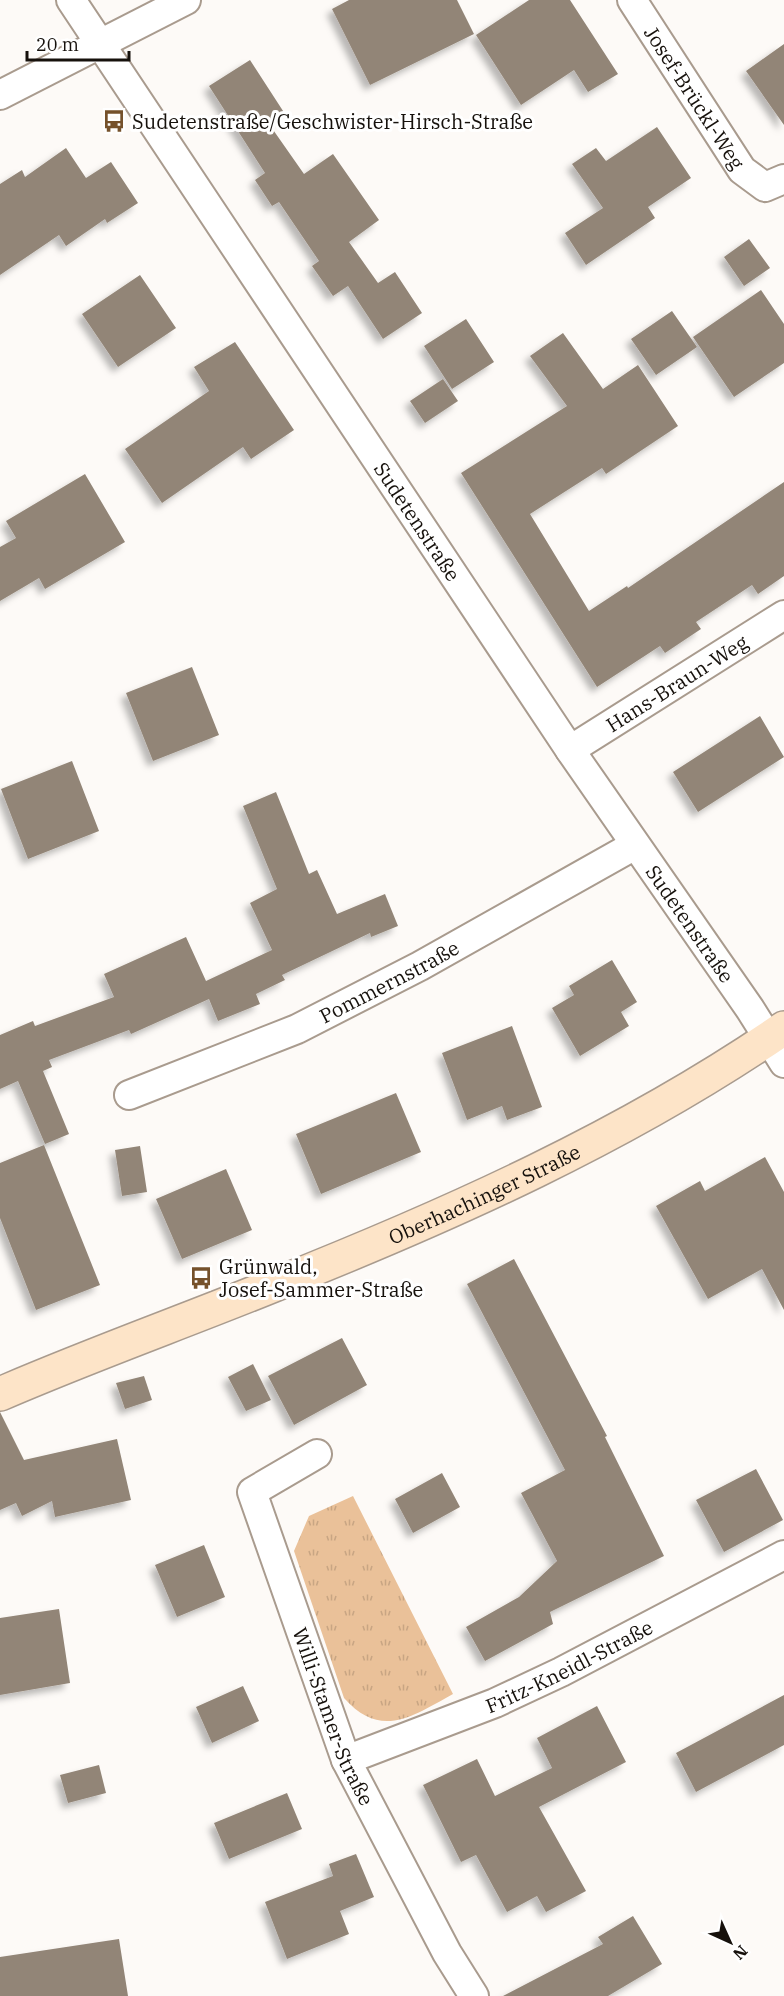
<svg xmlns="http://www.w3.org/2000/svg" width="784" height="1996" viewBox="0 0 784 1996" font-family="'IBM Plex Serif',serif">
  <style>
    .grass { fill: url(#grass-tufts) }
    .building { fill: #928577; filter: url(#shadow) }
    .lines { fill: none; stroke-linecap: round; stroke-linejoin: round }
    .minor-casing { stroke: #a99b8e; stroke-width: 32 }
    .secondary-casing { stroke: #a99b8e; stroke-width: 36 }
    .minor { stroke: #fff; stroke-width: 28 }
    .secondary { stroke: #fde4c8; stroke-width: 33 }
    .labels { text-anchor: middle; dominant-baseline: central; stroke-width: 6; stroke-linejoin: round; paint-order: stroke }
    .street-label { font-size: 20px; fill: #16110c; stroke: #fff }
    .poi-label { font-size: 20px; fill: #16110c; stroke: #fff; text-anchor: start }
  </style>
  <defs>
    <pattern id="grass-tufts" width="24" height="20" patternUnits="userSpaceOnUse" patternTransform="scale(1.5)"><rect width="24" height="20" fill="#eac199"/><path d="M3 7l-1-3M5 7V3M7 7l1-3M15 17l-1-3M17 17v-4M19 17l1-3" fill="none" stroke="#c8a583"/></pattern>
    <filter id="shadow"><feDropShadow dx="-5.5" dy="5.5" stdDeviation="3" flood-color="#0004"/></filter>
  </defs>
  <rect width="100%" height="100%" fill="#fdfaf7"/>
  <path class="grass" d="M 353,1496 L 453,1694 C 413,1716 381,1740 344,1698 L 294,1551 L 309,1516 Z"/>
  <path class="building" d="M 349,0 L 457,0 L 474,34 L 370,85 L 332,9 Z
    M 529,0 L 570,0 L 618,74 L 588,92 L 574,70 L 521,105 L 476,35 Z
    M 784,44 L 784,125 L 746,71 Z
    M 250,60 L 285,114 L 269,124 L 304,174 L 333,154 L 379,220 L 349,242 L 378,283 L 395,272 L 422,313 L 383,339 L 348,286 L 333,296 L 312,266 L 319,261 L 279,202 L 272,206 L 255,180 L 265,173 L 209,86 Z
    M 657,127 L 691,178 L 648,207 L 655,218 L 586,265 L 565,233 L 603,208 L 572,164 L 596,148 L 606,161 Z
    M 66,148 L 86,178 L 111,162 L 138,203 L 107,223 L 105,219 L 66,246 L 59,235 L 0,275 L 0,184 L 22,170 L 25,177 Z
    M 749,239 L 770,268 L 744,286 L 724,257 Z
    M 140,275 L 176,328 L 118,367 L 82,314 Z
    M 761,290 L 784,324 L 784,363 L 734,397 L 693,337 Z
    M 672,311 L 697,347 L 656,375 L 631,339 Z
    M 466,319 L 494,362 L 452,389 L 424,346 Z
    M 563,333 L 603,389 L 638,365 L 678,426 L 606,474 L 602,468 L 530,514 L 589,611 L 627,586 L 628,588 L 784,482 L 784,576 L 758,594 L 752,585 L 696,622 L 701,629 L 665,653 L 660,646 L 597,687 L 461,473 L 567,406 L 530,356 Z
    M 235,342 L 294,430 L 251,459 L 243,447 L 162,503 L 125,449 L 209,391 L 194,367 Z
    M 443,379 L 458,401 L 425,423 L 410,401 Z
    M 85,474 L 125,542 L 45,589 L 39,578 L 0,601 L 0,547 L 16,538 L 6,521 Z
    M 192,667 L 219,735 L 153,761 L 126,693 Z
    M 760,716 L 784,757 L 698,812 L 673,772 Z
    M 72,761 L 99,831 L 28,859 L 1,789 Z
    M 276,792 L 309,874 L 317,870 L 337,914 L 385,894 L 398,926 L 371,937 L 370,933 L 282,975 L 285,980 L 256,994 L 260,1004 L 218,1021 L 209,999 L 131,1034 L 129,1030 L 49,1060 L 52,1067 L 43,1071 L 69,1134 L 45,1144 L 18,1081 L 0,1089 L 0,1035 L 33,1021 L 35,1026 L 114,997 L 104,974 L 186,937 L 206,981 L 272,950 L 250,903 L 277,889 L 243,806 Z
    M 612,960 L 637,1002 L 621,1012 L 629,1026 L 580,1056 L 552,1008 L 574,995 L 569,986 Z
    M 512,1026 L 542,1107 L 507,1120 L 502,1106 L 467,1120 L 442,1053 Z
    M 396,1093 L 421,1152 L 321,1194 L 296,1134 Z
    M 44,1145 L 100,1285 L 36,1310 L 0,1218 L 0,1163 Z
    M 140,1146 L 147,1192 L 122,1196 L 115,1150 Z
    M 765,1157 L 784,1192 L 784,1310 L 762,1269 L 708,1299 L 656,1206 L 700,1181 L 705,1191 Z
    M 226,1169 L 252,1230 L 182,1259 L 156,1199 Z
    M 514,1259 L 607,1436 L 605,1437 L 664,1556 L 550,1612 L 553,1624 L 485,1661 L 466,1627 L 519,1597 L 557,1561 L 521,1493 L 565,1470 L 467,1284 Z
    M 342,1338 L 367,1385 L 294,1425 L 268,1376 Z
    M 253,1364 L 271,1400 L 246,1411 L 228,1377 Z
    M 144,1376 L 152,1400 L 125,1409 L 116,1383 Z
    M 0,1412 L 24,1460 L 117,1439 L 131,1500 L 55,1517 L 52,1501 L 22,1516 L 16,1503 L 0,1510 Z
    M 756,1469 L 783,1520 L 724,1552 L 696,1500 Z
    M 442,1473 L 460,1507 L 413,1533 L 395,1499 Z
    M 204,1545 L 225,1597 L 177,1617 L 155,1565 Z
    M 59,1609 L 70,1683 L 0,1695 L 0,1618 Z
    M 243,1686 L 259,1721 L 212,1743 L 196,1707 Z
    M 784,1695 L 784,1745 L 696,1792 L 676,1753 Z
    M 597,1706 L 626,1762 L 539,1807 L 586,1891 L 546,1912 L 537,1896 L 507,1912 L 476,1855 L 461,1862 L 423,1785 L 477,1759 L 495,1796 L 552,1768 L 537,1738 Z
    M 99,1765 L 106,1793 L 68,1803 L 60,1775 Z
    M 287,1793 L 302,1829 L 229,1859 L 214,1823 Z
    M 356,1854 L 374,1897 L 340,1911 L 349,1934 L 287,1959 L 265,1902 L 333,1876 L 329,1864 Z
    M 633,1916 L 662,1964 L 608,1996 L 503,1996 L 603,1944 L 598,1937 Z
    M 119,1939 L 128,1996 L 0,1996 L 0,1957 Z"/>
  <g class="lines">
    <g class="minor-casing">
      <g id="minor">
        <path id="s1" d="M 71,0 L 570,750 L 750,1009 L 784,1063"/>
        <path id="s2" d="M 632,0 L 742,170 L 765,187 L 784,179"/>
        <path d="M 0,95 L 186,0"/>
        <path id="s3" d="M 570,750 L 784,615"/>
        <path id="s4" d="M 129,1095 L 297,1029 L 420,966 L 635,845"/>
        <path id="s5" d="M 317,1454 L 252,1492 L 346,1760 L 447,1953 L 474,1996"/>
        <path id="s6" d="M 346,1760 L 495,1703 L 561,1672 L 784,1555"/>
      </g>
    </g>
    <g class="secondary-casing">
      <g id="secondary">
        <path id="s7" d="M 0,1394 C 90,1355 183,1322 274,1285 C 450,1215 627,1136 784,1028"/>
      </g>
    </g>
    <use href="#minor" class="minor"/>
    <use href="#secondary" class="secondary"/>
  </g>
  <defs>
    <g id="bus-bare" transform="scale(1.8)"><path d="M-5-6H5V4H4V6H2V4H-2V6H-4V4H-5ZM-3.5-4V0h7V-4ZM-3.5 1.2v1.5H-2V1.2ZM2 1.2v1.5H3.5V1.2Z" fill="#75512b" stroke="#fff" stroke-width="2.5" paint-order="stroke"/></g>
  </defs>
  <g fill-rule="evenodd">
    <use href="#bus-bare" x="114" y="121"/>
    <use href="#bus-bare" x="201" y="1278"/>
  </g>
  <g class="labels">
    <g class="street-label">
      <text stroke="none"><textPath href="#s2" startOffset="116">Josef-Brückl-Weg</textPath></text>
      <text stroke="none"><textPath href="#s1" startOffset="626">Sudetenstraße</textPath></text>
      <text stroke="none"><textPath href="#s3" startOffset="126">Hans-Braun-Weg</textPath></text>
      <text stroke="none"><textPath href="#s1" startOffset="1112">Sudetenstraße</textPath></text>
      <text stroke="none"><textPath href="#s4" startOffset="284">Pommernstraße</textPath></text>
      <text stroke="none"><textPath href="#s7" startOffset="524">Oberhachinger Straße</textPath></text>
      <text stroke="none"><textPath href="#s6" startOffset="242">Fritz-Kneidl-Straße</textPath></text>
      <text stroke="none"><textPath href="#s5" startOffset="314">Willi-Stamer-Straße</textPath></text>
    </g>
    <g class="poi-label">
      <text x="132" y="121">Sudetenstraße/Geschwister-Hirsch-Straße</text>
      <text x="219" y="1266">Grünwald,<tspan x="219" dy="23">Josef-Sammer-Straße</tspan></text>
    </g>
  </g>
  <g transform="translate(730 1942) rotate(135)" stroke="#ffffff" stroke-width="4.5" paint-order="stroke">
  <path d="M0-4.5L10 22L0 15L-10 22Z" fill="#16110c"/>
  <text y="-9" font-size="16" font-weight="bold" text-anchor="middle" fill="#16110c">N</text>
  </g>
  <path d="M27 51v9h102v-9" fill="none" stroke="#16110c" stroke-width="3"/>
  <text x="36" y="51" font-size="18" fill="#16110c" stroke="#ffffff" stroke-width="4.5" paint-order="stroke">20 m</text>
</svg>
